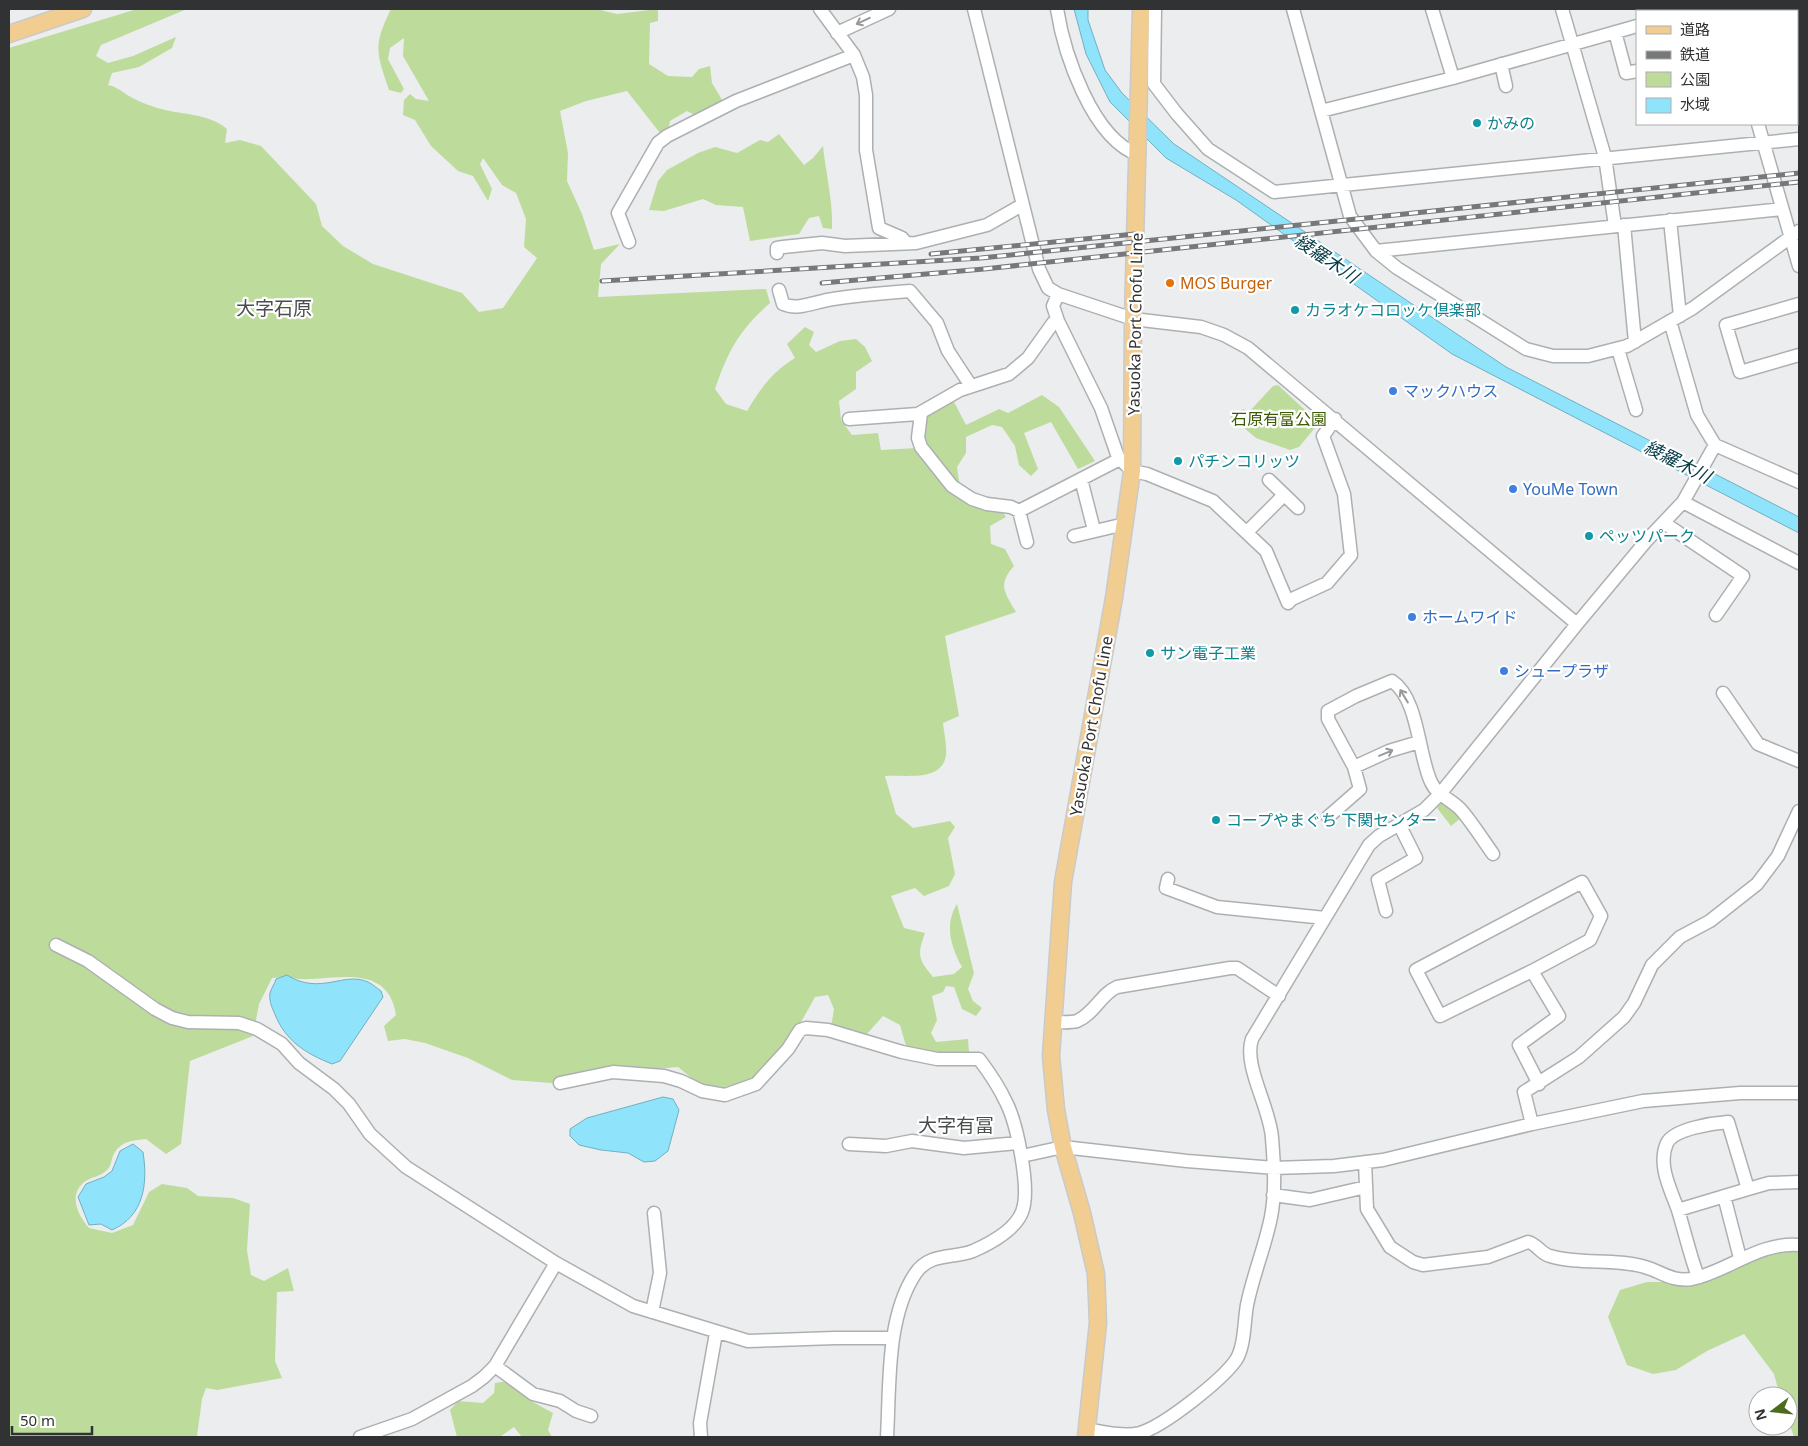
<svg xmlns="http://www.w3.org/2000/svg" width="1808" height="1446" viewBox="0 0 1808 1446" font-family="'Noto Sans','Noto Sans JP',sans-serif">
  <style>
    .green { fill: #bddc9c }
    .water { fill: #8fe4fb; stroke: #73afbf }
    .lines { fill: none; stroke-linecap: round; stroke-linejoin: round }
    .minor-casing { stroke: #adb0b2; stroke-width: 15 }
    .major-casing { stroke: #c9caca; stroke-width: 19 }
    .minor { stroke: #fff; stroke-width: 12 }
    .major { stroke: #f2cd92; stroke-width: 16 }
    .rail-casing { stroke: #767879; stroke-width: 5 }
    .rail { stroke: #fff; stroke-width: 3; stroke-dasharray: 9; stroke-linecap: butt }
    .oneway { stroke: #989899 }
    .culture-dot { fill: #0f9aa8; stroke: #fff; stroke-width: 2 }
    .food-dot { fill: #e8710a; stroke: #fff; stroke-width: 2 }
    .shop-dot { fill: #3f7fe0; stroke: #fff; stroke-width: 2 }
    .labels { text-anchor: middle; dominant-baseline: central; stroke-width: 4.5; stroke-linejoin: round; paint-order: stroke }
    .culture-label { font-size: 16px; fill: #0d838f; stroke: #fff; text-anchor: start }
    .food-label { font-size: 16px; fill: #c56008; stroke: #fff; text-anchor: start }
    .street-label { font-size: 16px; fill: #313233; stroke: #fff }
    .shop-label { font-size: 16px; fill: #366cbe; stroke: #fff; text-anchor: start }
    .park-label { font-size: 16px; fill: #3c5b05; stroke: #fff }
    .water-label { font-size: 18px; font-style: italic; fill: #043b47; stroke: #fff }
    .quarter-label { font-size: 19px; fill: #4b4d4f; stroke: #fff }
  </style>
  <rect width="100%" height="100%" fill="#ebedef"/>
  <path class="green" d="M 137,9 L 187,9 L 101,45 L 96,56 L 108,63 L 133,56 L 176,37 L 172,48 L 139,67 L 112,73 L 108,85 C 117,87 121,91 129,96 C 139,102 153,107 165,110 C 187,115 209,114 227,129 L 225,143 L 240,140 L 261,146 L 316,204 L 322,226 L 343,246 L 373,264 L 462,293 L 479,312 L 503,308 L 537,258 L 524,247 L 526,219 L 516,193 L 502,185 L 483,158 L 480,164 L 492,189 L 488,201 L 473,176 L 458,171 L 431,146 L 415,120 L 403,115 L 404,100 L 410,94 L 416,99 L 429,101 L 403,56 L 404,38 L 390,48 L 388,59 L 404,89 L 401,93 L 389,90 C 376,51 373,46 391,9 L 596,9 L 617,14 L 658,9 L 658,21 L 650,23 L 649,64 L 668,76 L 692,77 L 699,69 L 710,66 L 712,83 L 724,103 L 696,116 L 687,111 L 670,121 L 668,131 L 660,133 L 627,91 L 586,101 L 560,111 L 568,153 L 567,181 L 582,214 L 594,250 L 620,244 L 601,264 L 598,297 L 766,289 L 770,303 C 739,330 728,351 715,389 L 726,404 L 747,411 C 760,389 773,371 795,358 L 787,344 L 805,327 L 814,332 L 809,345 L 816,352 L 840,341 L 856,339 L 865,347 L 872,361 L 856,372 L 856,389 L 839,401 L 841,420 L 852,435 L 878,433 L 881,450 L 917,448 L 925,415 L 952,398 L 966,425 L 999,409 L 1008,413 L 1042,395 L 1059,407 L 1095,461 L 1078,469 L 1051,422 L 1024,433 L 1038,469 L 1031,476 L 1019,465 L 1015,446 L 1002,427 L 992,425 L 966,437 L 966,453 L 957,467 L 962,500 L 981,506 L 1000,508 L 1006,517 L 990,526 L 991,544 L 1005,549 L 1014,566 C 997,585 1005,593 1016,612 L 945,636 L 959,716 L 943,723 C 944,733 947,745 946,755 C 942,783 904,774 885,776 L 896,814 L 913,828 L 950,821 L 955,827 L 948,838 L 955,874 L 949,886 L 924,896 L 915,888 L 891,896 L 904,928 L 925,933 C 917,955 918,959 933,977 L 954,974 L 962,967 C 951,947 944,925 957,904 L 974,973 L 968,989 L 973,1001 L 982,1008 L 976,1016 L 962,1009 L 954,987 L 946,986 L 943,992 L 932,996 L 937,1020 L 931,1033 L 936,1042 L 968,1039 L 969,1052 L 944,1055 L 906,1046 L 900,1025 L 883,1016 L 866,1035 L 831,1027 L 834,1009 L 828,995 L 815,997 L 795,1033 L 755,1080 L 724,1087 L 700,1085 L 678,1067 L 656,1069 L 620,1067 L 594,1069 L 551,1083 L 512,1080 L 468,1058 L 425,1043 L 405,1039 L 388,1041 L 384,1026 L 396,1015 C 389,968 346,977 311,979 C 298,980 285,976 272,978 L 259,1004 L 253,1036 L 190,1061 L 181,1144 L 166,1154 L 146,1139 C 134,1140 122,1141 115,1152 C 111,1158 112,1165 107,1170 C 100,1177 90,1177 83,1183 C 68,1197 79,1216 89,1228 L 112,1233 L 133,1225 L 149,1192 L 162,1184 L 187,1188 L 198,1196 L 233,1198 L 250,1204 L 247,1250 L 251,1275 L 264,1281 L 288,1268 L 294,1291 L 277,1292 L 275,1361 L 282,1378 L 217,1390 L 206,1388 L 202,1399 L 197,1436 L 202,1437 L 9,1437 L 9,48 Z
    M 779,134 L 804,165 L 813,158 L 823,146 C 826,175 833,200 832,229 L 823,228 L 819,216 L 809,218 L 799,234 L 750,241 L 743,207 L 716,205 L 703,199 L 664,211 L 649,210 L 658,181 L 667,170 L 698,153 L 715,147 L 737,153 L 760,140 L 768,142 Z
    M 1278,385 L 1319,423 L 1299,447 L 1290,450 L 1256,438 L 1230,416 L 1244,409 L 1248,413 L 1273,386 Z
    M 1440,803 L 1447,803 L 1462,817 L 1451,826 L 1437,808 Z
    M 1799,1248 L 1799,1437 L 1794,1437 L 1788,1420 L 1788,1396 L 1780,1396 L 1774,1374 L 1744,1334 L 1707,1351 L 1676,1370 L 1653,1374 L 1627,1365 L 1608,1317 L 1620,1290 L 1647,1282 L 1694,1282 L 1777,1251 Z
    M 508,1381 L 531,1401 L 553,1413 L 548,1430 L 552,1437 L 522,1437 L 514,1427 L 500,1437 L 457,1437 L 450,1410 L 458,1401 L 483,1403 L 494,1393 L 495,1383 Z"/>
  <path class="water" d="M 1074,9 L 1088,9 L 1088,20 L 1105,70 L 1122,93 L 1174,144 L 1506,367 L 1799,517 L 1799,533 L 1452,354 L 1236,200 L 1166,158 L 1110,102 L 1086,54 Z
    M 287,975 C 320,996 344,971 368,982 C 372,984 377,988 381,991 L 383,997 L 340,1061 L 332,1064 C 305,1053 285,1041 274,1012 C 271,1006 269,999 270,993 C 271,989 275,983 276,979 Z
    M 663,1097 L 673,1099 L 679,1110 L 668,1151 L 655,1161 L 644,1162 L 628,1153 L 601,1150 L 579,1145 L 570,1136 L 570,1129 L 587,1118 Z
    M 133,1144 L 143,1152 C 148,1184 144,1216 112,1230 L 101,1224 L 89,1225 L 78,1197 L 86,1184 L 104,1177 L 112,1171 L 120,1151 Z"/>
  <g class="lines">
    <g class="minor-casing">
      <path id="minor" d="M 820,9 L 854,55 L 863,77 L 866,95 L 866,150 L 879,228 L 902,238 L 906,243
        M 974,9 L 1039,269 L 1048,288 L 1058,294 L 1133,319 L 1201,327 L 1224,335 L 1248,348 L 1577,624
        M 1057,9 C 1064,53 1092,139 1139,155
        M 1155,9 L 1154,84 L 1177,114 L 1208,149 L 1274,192 L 1799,139
        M 1293,9 L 1350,216 L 1376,251 L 1397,268 L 1526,349 L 1553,356 L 1588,356 L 1627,346 L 1693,308 L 1799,231
        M 1432,9 L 1453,78
        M 1562,9 L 1605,157 L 1615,226
        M 1727,9 L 1727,11
        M 1688,11 L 1697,9
        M 1615,32 L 1626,73 L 1637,71
        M 837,33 L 889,9
        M 1501,64 L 1506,86
        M 1321,111 L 1453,78 L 1637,26
        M 1758,124 L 1799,266
        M 1670,220 L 1680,316
        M 1624,225 L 1635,342
        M 629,242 L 618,213 L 658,143 L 667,136 L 736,101 L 854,55
        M 1376,251 L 1782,209
        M 777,253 L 777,248 L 783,247 L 822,243 L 845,246 L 916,243 L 987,225 L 1022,205
        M 779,290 L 783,304 C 799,311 816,301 833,299 C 858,295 884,293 910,291 L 937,323 L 948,351 L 971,386
        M 1058,294 L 1053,306 L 1058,321 L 1101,408 L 1118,457 L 1132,471 L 1147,474 L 1213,501 L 1266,551 L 1288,603 L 1292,599 L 1327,583 L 1351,555 L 1344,494 L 1323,436 L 1335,419
        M 1799,304 L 1726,325 L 1740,372 L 1799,355
        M 1670,321 L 1697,415 L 1715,445 L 1799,482
        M 1618,349 L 1636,410
        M 921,413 L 918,438 L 921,447 L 952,486 L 972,499 L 987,504 L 1011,507 L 1019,511
        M 849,419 L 918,414 L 960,390 L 1009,374 L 1028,358 L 1053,323 L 1058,321
        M 1081,479 L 1094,530
        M 1269,480 L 1298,508
        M 1683,502 L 1799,563
        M 1664,523 L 1743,576 L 1716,615
        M 1247,532 L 1284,495
        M 1074,536 L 1125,524
        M 1027,542 L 1019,511 L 1120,459
        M 1723,693 L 1758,744 L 1799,761
        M 1354,767 L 1389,751 L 1419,742
        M 1328,817 L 1360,789 L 1354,767 L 1328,719 L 1328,711 L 1356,696 L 1392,681 C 1419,699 1418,755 1431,782 C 1437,796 1453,800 1462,811 C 1473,824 1483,840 1493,854
        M 1168,879 L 1166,888 L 1217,907 L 1325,918
        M 1386,911 L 1378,880 L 1416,858 L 1399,824
        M 56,945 L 88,961 L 155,1009 L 172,1018 L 188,1022 L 239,1023 L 257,1029 L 282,1044 L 299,1063 L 334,1089 L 349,1104 L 370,1134 L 406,1167 L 556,1263 L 633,1306 L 748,1341 L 835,1338 L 893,1338
        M 1532,971 L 1440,1016 L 1416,970 L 1582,882 L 1601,916 L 1590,940 L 1532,971 L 1559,1016 L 1519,1045 L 1539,1084
        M 1053,1022 C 1061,1022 1070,1023 1077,1021 C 1094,1014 1101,994 1117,987 L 1230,968 L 1237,968 L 1279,996
        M 560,1083 L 613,1072 L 664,1076 L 681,1081 L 702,1091 L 725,1095 L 756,1084 L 788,1049 L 800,1030 L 806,1028 L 828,1030 L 902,1052 L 937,1059 L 979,1059 C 989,1072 1000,1089 1007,1104 C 1017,1125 1031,1190 1022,1212 C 1015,1230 991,1243 973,1251 C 953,1259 929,1252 915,1274 C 886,1318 890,1386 887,1437
        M 1532,1124 L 1524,1092 L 1579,1057 L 1624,1017 L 1634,1003 L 1652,965 L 1680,937 L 1710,921 L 1757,884 L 1778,856 L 1799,811
        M 849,1144 L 886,1146 L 912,1141 L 964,1148 L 1018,1143
        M 1022,1156 L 1063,1147 L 1187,1161 L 1274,1168 L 1334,1166 L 1383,1160 L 1532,1124 L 1643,1101 L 1740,1093 L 1799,1093
        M 1365,1162 L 1367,1209 L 1390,1247 L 1413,1262 L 1423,1265 L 1488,1257 L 1528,1242 C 1537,1244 1541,1254 1550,1256 C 1580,1265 1615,1258 1645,1267 C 1662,1272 1672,1282 1692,1279 C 1729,1271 1758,1242 1799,1245
        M 1273,1195 L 1310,1200 L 1366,1187
        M 1724,1196 L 1740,1258
        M 1678,1210 L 1748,1189
        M 1698,1277 C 1690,1255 1685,1233 1678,1210 C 1671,1190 1657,1165 1667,1143 C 1674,1129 1713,1123 1728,1122 L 1748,1189 L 1769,1183 L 1799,1182
        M 652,1312 L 660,1273 L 654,1213
        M 495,1366 L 533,1394 L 560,1401 L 576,1411 L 591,1416
        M 1087,1429 C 1104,1432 1123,1437 1140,1433 C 1164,1426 1221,1381 1236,1360 C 1245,1346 1244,1321 1247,1305 C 1253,1275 1265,1247 1271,1217 C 1276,1191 1274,1163 1272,1138 C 1270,1107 1243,1066 1252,1039 L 1369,845 L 1379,836 L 1424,810 L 1440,794 L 1577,624 L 1647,540 L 1683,502 L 1715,445
        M 360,1437 L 412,1419 L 472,1386 L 484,1377 L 495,1366 L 556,1263
        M 701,1437 L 700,1423 L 716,1333"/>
    </g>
    <g class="major-casing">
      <path id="major" d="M 9,34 L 83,9
        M 1086,1437 L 1098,1323 L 1096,1274 L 1082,1213 L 1063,1147 L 1056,1110 L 1051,1056 L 1063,882 L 1114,598 L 1132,471 L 1133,319 L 1141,9"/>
    </g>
    <use href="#minor" class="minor"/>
    <use href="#major" class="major"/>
    <g class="rail-casing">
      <path id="rail" d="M 931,254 L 1135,234
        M 602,281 L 981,258 L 1799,173
        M 822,283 L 984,269 L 1799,182"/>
    </g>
    <use href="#rail" class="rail"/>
  </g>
  <defs><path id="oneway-shaft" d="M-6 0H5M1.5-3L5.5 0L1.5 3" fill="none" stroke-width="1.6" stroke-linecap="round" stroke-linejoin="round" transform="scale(1.25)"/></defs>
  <g class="oneway">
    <use href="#oneway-shaft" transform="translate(863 21) rotate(155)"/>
    <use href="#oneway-shaft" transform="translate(1404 696) rotate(-121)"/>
    <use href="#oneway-shaft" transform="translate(1386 753) rotate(-23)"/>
  </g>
  <g class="culture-dot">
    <circle cx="1477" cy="123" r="5"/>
    <circle cx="1295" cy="310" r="5"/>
    <circle cx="1178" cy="461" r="5"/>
    <circle cx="1589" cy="536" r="5"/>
    <circle cx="1150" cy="653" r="5"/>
    <circle cx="1216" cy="820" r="5"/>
  </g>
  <circle class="food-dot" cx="1170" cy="283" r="5"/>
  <g class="shop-dot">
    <circle cx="1393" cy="391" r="5"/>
    <circle cx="1513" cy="489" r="5"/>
    <circle cx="1412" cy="617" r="5"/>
    <circle cx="1504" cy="671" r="5"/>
  </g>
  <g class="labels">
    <g class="culture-label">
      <text x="1487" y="123">かみの</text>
      <text x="1305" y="310">カラオケコロッケ倶楽部</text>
      <text x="1188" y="461">パチンコリッツ</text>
      <text x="1599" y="536">ペッツパーク</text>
      <text x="1160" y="653">サン電子工業</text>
      <text x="1226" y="820">コープやまぐち 下関センター</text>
    </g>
    <g class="food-label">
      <text x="1180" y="283">MOS Burger</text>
    </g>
    <g class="street-label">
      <text transform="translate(1135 324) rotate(-89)">Yasuoka Port Chofu Line</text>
      <text transform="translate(1091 726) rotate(-80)">Yasuoka Port Chofu Line</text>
    </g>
    <g class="shop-label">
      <text x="1403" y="391">マックハウス</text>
      <text x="1523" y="489">YouMe Town</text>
      <text x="1422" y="617">ホームワイド</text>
      <text x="1514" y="671">シュープラザ</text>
    </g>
    <g class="park-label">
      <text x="1279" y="419">石原有富公園</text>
    </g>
    <g class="water-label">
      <text transform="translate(1327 258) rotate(34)">綾羅木川</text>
      <text transform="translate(1678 461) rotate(27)">綾羅木川</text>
    </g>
    <g class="quarter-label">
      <text x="274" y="308">大字石原</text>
      <text x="956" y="1125">大字有冨</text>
    </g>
  </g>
  <rect width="1808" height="1446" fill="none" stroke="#313233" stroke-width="20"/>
  <rect x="1636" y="10" width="162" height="115" fill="#ffffff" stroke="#adadad"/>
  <rect x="1646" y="26" width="25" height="8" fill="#f2cd92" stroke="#adadad"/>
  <text x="1680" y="35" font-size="15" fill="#313233">道路</text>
  <rect x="1646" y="51" width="25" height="8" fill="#767879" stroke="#adadad"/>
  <text x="1680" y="60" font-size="15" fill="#313233">鉄道</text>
  <rect x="1646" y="72" width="25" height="15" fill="#bddc9c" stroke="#adadad"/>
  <text x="1680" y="85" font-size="15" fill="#313233">公園</text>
  <rect x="1646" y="98" width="25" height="15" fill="#8fe4fb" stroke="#adadad"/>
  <text x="1680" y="110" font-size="15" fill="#313233">水域</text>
  <g transform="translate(1773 1411) rotate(254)"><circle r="24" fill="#ffffff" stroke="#adadad"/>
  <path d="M0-4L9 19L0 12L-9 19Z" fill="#4d6a1e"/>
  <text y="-8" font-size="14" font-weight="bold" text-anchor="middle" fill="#313233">N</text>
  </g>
  <path d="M12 1426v8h80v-8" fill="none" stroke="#313233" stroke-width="2.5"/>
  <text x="20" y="1426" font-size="15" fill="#313233" stroke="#ffffff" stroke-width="4" paint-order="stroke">50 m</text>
</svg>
